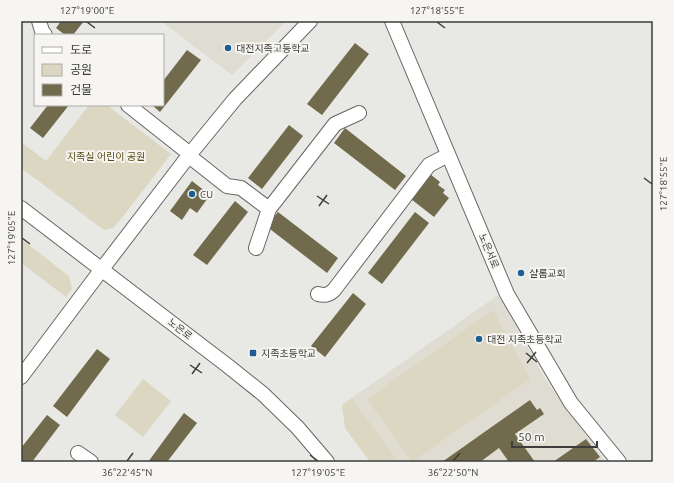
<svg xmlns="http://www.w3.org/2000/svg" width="674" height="483" viewBox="0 0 674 483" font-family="Ubuntu,'Noto Sans KR',sans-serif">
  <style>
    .built { fill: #dfddd2 }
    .green { fill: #dcd7c2 }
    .building { fill: #716a4c }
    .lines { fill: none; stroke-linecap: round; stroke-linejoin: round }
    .minor-casing { stroke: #676663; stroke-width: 16 }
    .minor { stroke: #fff; stroke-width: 14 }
    .ticks { fill: none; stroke: #3d3d3b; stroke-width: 1.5 }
    .poi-dot { fill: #1d5e94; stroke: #f6f5f1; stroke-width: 1.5 }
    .labels { text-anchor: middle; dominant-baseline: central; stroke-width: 4; stroke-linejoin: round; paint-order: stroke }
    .poi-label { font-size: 10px; fill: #3d3d3b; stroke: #f6f5f1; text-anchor: start }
    .park-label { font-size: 10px; fill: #574c13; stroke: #f6f5f1 }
    .street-label { font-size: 10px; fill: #3d3d3b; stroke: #f6f5f1 }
    .neatline { fill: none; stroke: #3d3d3b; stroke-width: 1.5 }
    .ticks-label { font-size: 10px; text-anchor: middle; fill: #3d3d3b }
  </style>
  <rect width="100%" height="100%" fill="#e8e8e4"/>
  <path class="built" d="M 161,21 L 286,21 L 232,75 Z
    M 498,295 L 547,382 L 606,462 L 399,462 L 352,398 Z"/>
  <path class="green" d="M 89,105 L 107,105 L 171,154 L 121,219 L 113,228 L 104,230 L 21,168 L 21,142 L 46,161 Z
    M 21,239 L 69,276 L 72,289 L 66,297 L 21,263 Z
    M 493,310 L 530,379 L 412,462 L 367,399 Z
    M 143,379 L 171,401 L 143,437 L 115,415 Z
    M 352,398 L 399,462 L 370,462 L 345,428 L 342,405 Z"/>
  <path class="building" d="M 61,21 L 84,21 L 73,35 L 65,35 L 56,28 Z
    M 355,43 L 369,54 L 322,115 L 307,104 Z
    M 187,50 L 201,60 L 160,112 L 152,105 L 163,105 L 163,81 Z
    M 48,105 L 69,105 L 43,138 L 30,128 Z
    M 289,125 L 303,136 L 262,189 L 248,178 Z
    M 345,128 L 406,176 L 395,190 L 334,143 Z
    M 430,174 L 440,182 L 438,185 L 445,190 L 443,193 L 449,198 L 434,217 L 411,199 Z
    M 192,181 L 210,195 L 197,213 L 190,208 L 182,220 L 170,211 Z
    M 235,201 L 248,212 L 207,265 L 193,255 Z
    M 278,212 L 338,258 L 327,273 L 266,226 Z
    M 415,212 L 429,223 L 382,284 L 368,273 Z
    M 353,293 L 366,304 L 325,357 L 311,346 Z
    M 97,349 L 110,359 L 67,417 L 53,406 Z
    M 530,400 L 537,410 L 540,408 L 544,414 L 515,434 L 535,462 L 509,462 L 499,448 L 480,462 L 442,462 Z
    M 184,413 L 197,423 L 167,462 L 148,462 Z
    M 47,415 L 60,425 L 32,462 L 21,462 L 21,448 Z
    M 586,439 L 600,457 L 593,462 L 553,462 Z"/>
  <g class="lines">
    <g class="minor-casing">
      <path id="minor" d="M 39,21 L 42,31 L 45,35
        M 392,21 L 507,294 L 571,403 L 619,462
        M 128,105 L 190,154
        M 189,156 L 227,186 L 241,188 L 269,209 L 256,248
        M 21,208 L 228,366 L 263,394 L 298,428 L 327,462
        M 269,209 L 335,124 L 359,113
        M 318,294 C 325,296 329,295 334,290 L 429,165 L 448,155
        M 21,377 L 102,269 L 190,154 L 235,99 L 310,21
        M 78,453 L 91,462"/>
    </g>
    <use href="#minor" class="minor"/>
  </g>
  <path class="ticks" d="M 87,22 L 95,28M 437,22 L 445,28M 644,178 L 652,184M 317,196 L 329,204M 319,206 L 327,195M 22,238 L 30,244M 526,353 L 537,362M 527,363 L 536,352M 190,365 L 202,373M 192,374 L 200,363M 310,455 L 318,461M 127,461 L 133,453M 453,461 L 460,453"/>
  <g class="poi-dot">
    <circle cx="228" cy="48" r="4"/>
    <circle cx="192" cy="194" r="4"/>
    <circle cx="521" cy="273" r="4"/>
    <circle cx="479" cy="339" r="4"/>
    <rect x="249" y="349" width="8" height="8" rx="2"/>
  </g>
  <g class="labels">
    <g class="poi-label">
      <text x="236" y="48">대전지족고등학교</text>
      <text x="200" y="194">CU</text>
      <text x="529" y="273">샬롬교회</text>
      <text x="487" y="339">대전 지족초등학교</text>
      <text x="261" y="353">지족초등학교</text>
    </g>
    <g class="park-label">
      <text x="106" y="156">지족실 어린이 공원</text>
    </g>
    <g class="street-label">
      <text transform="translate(489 251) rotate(67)">노은서로</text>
      <text transform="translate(180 329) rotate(38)">노은로</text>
    </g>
  </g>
  <rect width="674" height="483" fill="none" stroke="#f6f5f1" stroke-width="44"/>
  <rect x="34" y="34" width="130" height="72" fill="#f6f5f1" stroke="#acaba8"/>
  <rect x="42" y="47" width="20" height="6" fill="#ffffff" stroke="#acaba8"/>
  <text x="70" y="54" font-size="12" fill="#3d3d3b">도로</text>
  <rect x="42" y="64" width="20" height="12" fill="#dcd7c2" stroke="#acaba8"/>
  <text x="70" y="74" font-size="12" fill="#3d3d3b">공원</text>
  <rect x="42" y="84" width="20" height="12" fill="#716a4c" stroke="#acaba8"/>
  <text x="70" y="94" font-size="12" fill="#3d3d3b">건물</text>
  <path d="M512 441v6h85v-6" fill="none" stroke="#3d3d3b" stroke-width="2"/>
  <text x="518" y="441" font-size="12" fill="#3d3d3b" stroke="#f6f5f1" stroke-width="3" paint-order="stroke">50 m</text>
  <rect x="22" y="22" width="630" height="439" class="neatline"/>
  <g class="ticks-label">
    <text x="87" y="14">127°19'00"E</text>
    <text x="437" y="14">127°18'55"E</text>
    <text transform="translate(663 184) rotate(-90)" y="4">127°18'55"E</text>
    <text transform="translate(11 238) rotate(-90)" y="4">127°19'05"E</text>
    <text x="127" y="476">36°22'45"N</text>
    <text x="318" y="476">127°19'05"E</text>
    <text x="453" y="476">36°22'50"N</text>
  </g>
</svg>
